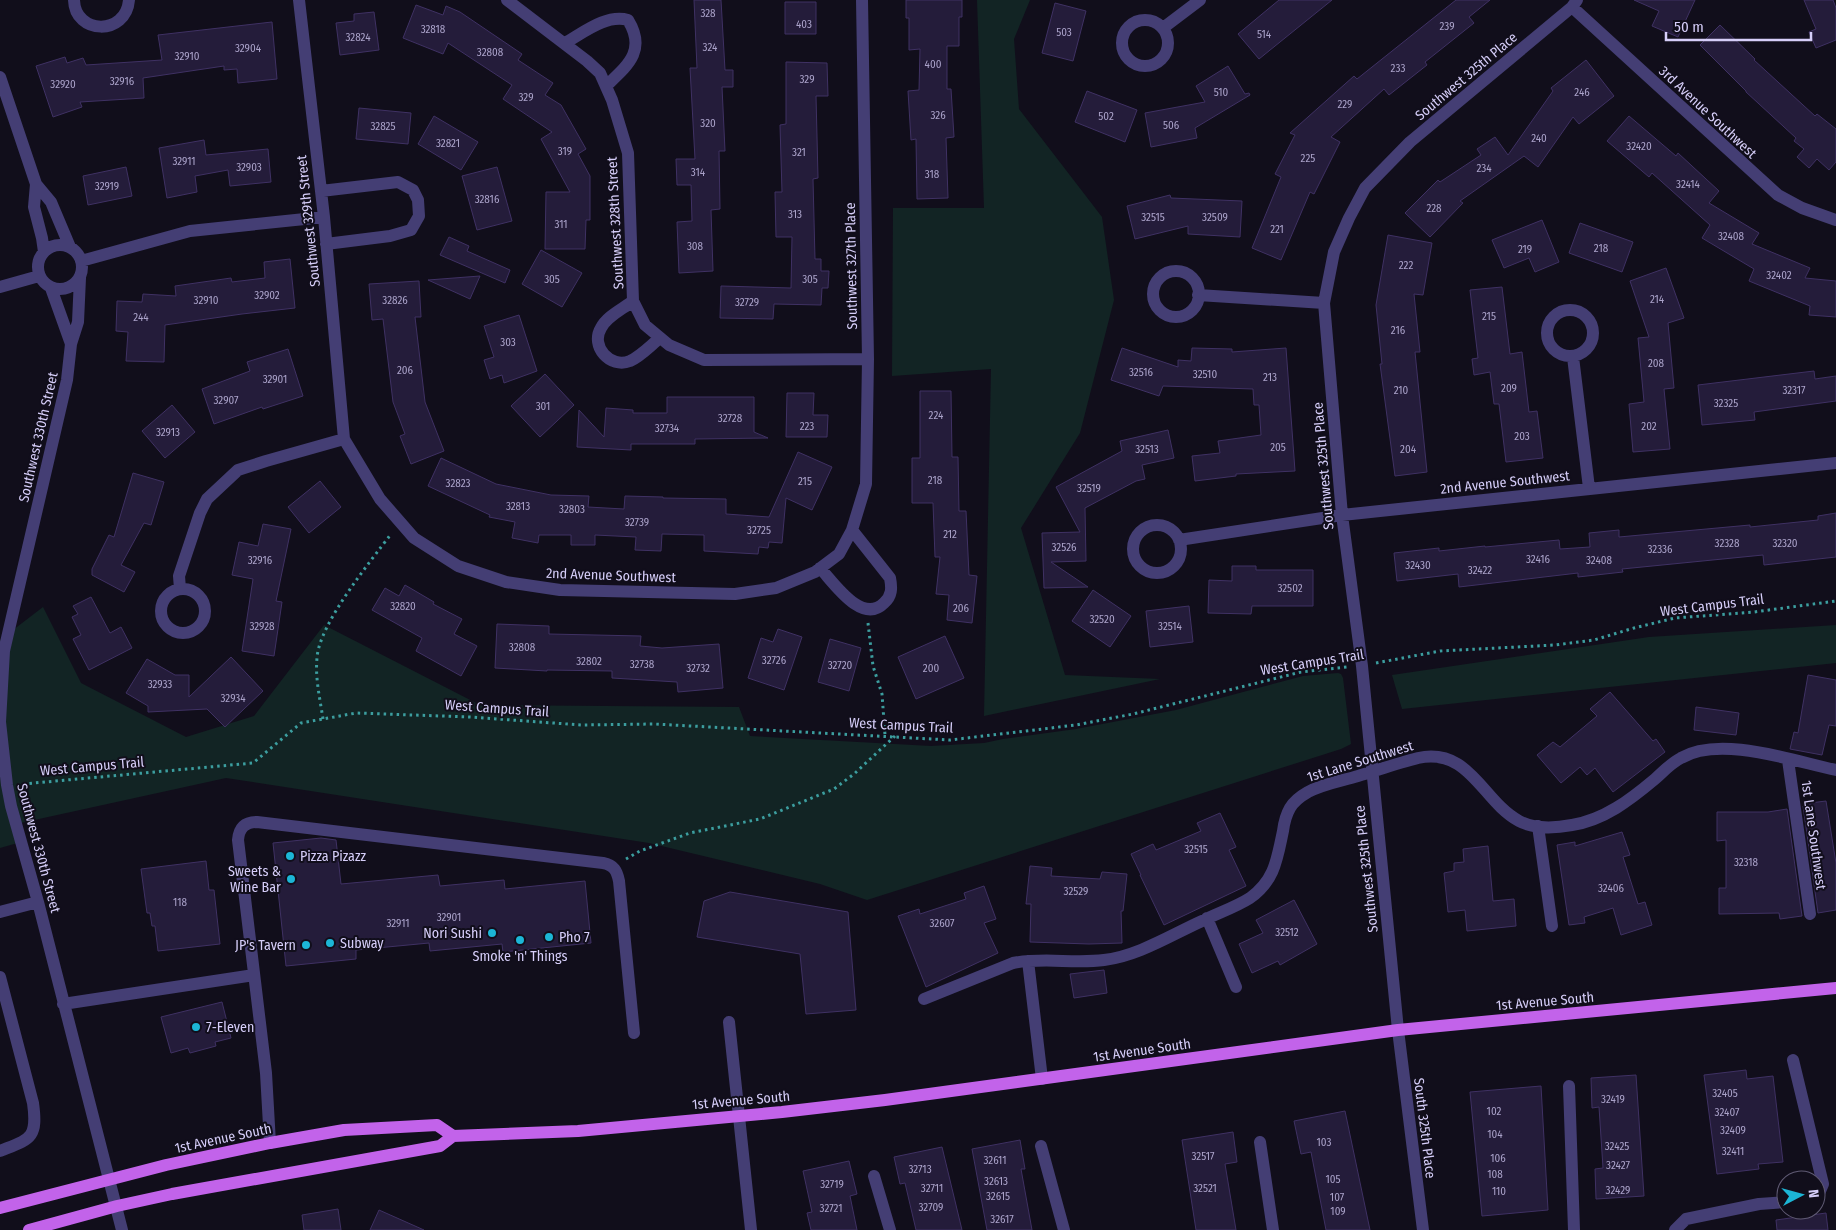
<svg xmlns="http://www.w3.org/2000/svg" width="1836" height="1230" font-family="'Fira Sans Condensed',sans-serif">
	<style>
		.green { fill: #122424 }
		.building { fill: #241c3a; stroke: #3f3163 }
		.lines { fill: none; stroke-linecap: round; stroke-linejoin: round }
		.path { stroke: #3c9e9f; stroke-width: 3; stroke-dasharray: 2.5 4; stroke-linecap: butt }
		.minor { stroke: #443e74; stroke-width: 12 }
		.major { stroke: #c263ea; stroke-width: 12 }
		.poi-dot { fill: #1cb6d6; stroke: #110e1b; stroke-width: 2 }
		.labels { text-anchor: middle; stroke-width: 4; stroke-linejoin: round; paint-order: stroke }
		.number-label { font-size: 11px; fill: #aaa2c9 }
		.street-label { font-size: 14px; fill: #d6cef9; stroke: #110e1b }
		.poi-label { font-size: 14px; fill: #d6cef9; stroke: #110e1b; text-anchor: start }
	</style>
	<rect width="100%" height="100%" fill="#110e1b"/>
	<path class="green" d="M977,0H1030L1014,39L1019,109L1102,217L1114,300L1080,433L1021,528L1065,675L1160,679L984,716L991,369L892,376L893,208H984Z
		M43,607L81,683L186,737L254,716L324,625L480,705L739,707L750,736L931,746L984,743L1003,739L1076,729L1176,710L1303,676L1338,673L1341,674L1343,678L1351,744L1341,749L867,900L820,884L649,843L226,778L16,824L21,842L0,848V640Z
		M1836,625V663L1402,709L1392,675L1649,637Z"/>
	<path class="building" d="M694,0H721L725,70H733V87H722L725,151H719L720,209L711,210L713,271L679,273L677,222L692,221L691,185H677L676,159H695L690,68H697Z
		M906,0H962V17H959V46H947V89H951L954,137L946,138L948,198L917,199L916,139L911,140L908,91L919,90L920,49L909,50V18H906Z
		M1279,0H1332L1259,59L1238,34Z
		M1456,0H1490L1469,17L1474,23L1425,62L1427,65L1389,95L1384,89L1331,137L1340,142L1314,194L1310,192L1281,260L1252,248L1281,177L1275,174L1295,135L1290,133L1354,76L1357,79Z
		M1634,0H1695L1678,37L1652,26L1659,11Z
		M1804,0H1833L1836,8V40L1816,48L1809,32L1816,29Z
		M785,2H816V34H785Z
		M1055,3L1086,11L1073,61L1042,53Z
		M416,5L443,15L446,6L460,12L522,54L518,60L553,83L545,95L561,105L586,149L578,154L590,176V220H586L585,249H545L546,192H570L541,139L552,132L503,99L512,85L448,43L443,54L403,38Z
		M374,12L379,50L340,55L336,23L354,21V14Z
		M272,22L277,79L238,83L237,69L224,70V66L143,78L144,98L80,102L82,107L53,117L36,66L65,57L67,63L83,58L86,65L162,60L158,35Z
		M1720,25L1755,59L1754,60L1815,116L1817,114L1836,129V162L1829,170L1817,159L1809,168L1797,157L1804,149L1794,141L1796,138L1746,92V91L1700,45Z
		M1586,60L1614,96L1579,124L1573,117L1538,167L1524,156L1460,201L1463,203L1430,237L1405,213L1438,180L1440,182L1481,155L1477,149L1495,137L1508,155L1553,91L1551,88Z
		M786,62L827,63L828,96H816L818,178L813,179L815,259H821V271H829L828,288H822L821,305L774,304L773,319L720,318L721,286L791,288L792,237H776L775,192H782L780,125L786,124Z
		M1228,66L1245,94L1249,93L1250,95L1195,128L1197,138L1151,147L1145,113L1205,102L1196,86Z
		M1087,91L1137,110L1125,142L1075,122Z
		M359,108L411,113L408,144L356,139Z
		M434,116L478,142L461,170L418,144Z
		M1629,116L1676,156L1678,153L1719,191L1709,203L1759,233L1752,244L1810,268L1805,278L1836,281V317L1809,315L1810,306L1749,281L1754,269L1702,238L1710,225L1652,173L1649,177L1607,141Z
		M204,140L206,155L268,149L271,182L230,186L228,170L195,176L197,192L167,198L159,148Z
		M126,167L132,196L88,205L83,176Z
		M497,167L512,221L477,230L462,176Z
		M1170,195L1171,198L1242,201L1240,237L1188,234V226L1135,239L1127,206Z
		M1542,220L1559,262L1535,272L1529,258L1504,268L1492,240Z
		M1580,223L1633,242L1622,272L1569,253Z
		M1388,235L1432,243L1423,295L1414,294L1420,352H1415L1427,472L1395,476L1380,364H1382L1376,305Z
		M449,237L469,246L467,251L510,270L505,283L440,255Z
		M541,250L582,273L562,307L522,284Z
		M290,259L295,308L242,314L165,325L164,362L126,361L128,332L116,331L117,301L142,302L143,294L176,296L175,286L231,278L232,282L265,278L264,262Z
		M1666,268L1684,318L1668,323L1674,388L1664,389L1670,449L1633,452L1629,404L1644,402L1638,338L1649,337L1630,281Z
		M480,276L470,299L428,280Z
		M419,281L421,317H415L425,402L444,451L411,464L400,436L405,434L393,402L383,319L372,320L369,284Z
		M1502,287L1510,354L1522,352L1529,412L1537,411L1543,458L1506,462L1499,404H1494L1490,372L1474,375L1472,359L1478,358L1470,290Z
		M519,315L537,371L504,383L502,375L490,379L484,360L494,357L484,326Z
		M1122,348L1178,367V360L1191,361L1192,348L1232,349V352L1286,348L1295,471L1236,474V476L1195,481L1192,456L1220,453L1218,441L1261,435L1259,405H1254L1253,389L1163,386L1159,396L1111,380Z
		M288,349L303,396L263,409L262,407L214,424L202,389L250,371L247,362Z
		M1814,371L1815,379L1836,376V401L1754,412L1755,420L1702,425L1698,385Z
		M545,374L574,405L540,437L511,406Z
		M920,391H951L952,457H958L959,511H966L969,575L977,576L972,623L947,620L949,595L936,594L940,557H935L933,503H912V458H920Z
		M787,393H814L813,415H828L827,437H786Z
		M667,397H754V432L768,438L695,439V444H631V450L577,447L579,410L604,437L606,408L633,410V413H667Z
		M172,405L195,432L165,458L142,431Z
		M1168,430L1174,458L1142,465L1145,479L1136,481L1085,508L1086,561L1051,562L1088,587L1044,588L1042,533L1080,532L1056,487L1122,451L1120,441Z
		M798,452L832,467L812,510L786,498L782,543L769,542L768,548L759,547L758,554L704,551V535L662,534L661,551L635,550L636,537L595,535V545H571V535H539L538,543L512,538L515,522L489,517L490,515L428,486L441,458L496,484L551,495L589,496L588,507L624,509L625,496L663,497V498L726,499V514L769,517Z
		M133,473L164,482L151,525L144,523L121,565L135,572L124,592L92,575V569L109,535L114,537Z
		M320,481L341,507L309,533L288,507Z
		M1836,513V557L1764,565L1763,555L1622,569L1623,572L1578,577V573L1459,587L1458,574L1397,581L1394,553L1439,548V551L1485,546V547L1559,540L1560,549L1590,547L1589,533L1619,530V537L1750,525V527L1818,520V516Z
		M263,524L291,529L276,601L282,602L274,656L242,651L253,579L232,575L239,542L258,546Z
		M1232,566H1256V570H1313V606H1252L1251,614L1208,613L1209,580L1232,581Z
		M405,585L434,602L433,604L462,619L454,634L477,646L461,676L416,651L422,638L372,610L385,588L399,596Z
		M1093,590L1131,616L1110,647L1072,621Z
		M91,597L110,633L121,627L132,648L89,670L73,639L81,635L72,617L78,614L73,606Z
		M1189,606L1193,642L1150,647L1146,611Z
		M497,624L549,626V634L641,636L640,646L662,648L719,644L723,688L678,692L677,682L612,678V671L547,670V671L495,668Z
		M778,629L802,637L784,690L748,678L761,638L773,642Z
		M945,636L964,678L916,699L898,657Z
		M830,639L861,648L849,691L818,682Z
		M231,657L263,691L225,727L207,709L148,712V706L126,693L147,659L175,675H189V697Z
		M1808,675L1836,680V726L1829,725L1822,755L1790,749L1794,732L1798,733Z
		M1610,692L1653,741L1656,739L1665,752L1613,792L1595,768L1587,775L1580,767L1561,783L1537,755L1553,742L1560,747L1597,716L1590,709Z
		M1696,707L1739,713L1736,735L1694,730Z
		M1826,801L1836,863V910L1818,913L1803,806L1810,805V803Z
		M1787,809L1802,916L1780,919L1779,913L1719,914V888H1726V840L1717,841V812H1768Z
		M1220,813L1236,847L1229,850L1246,886L1164,925L1140,875H1141L1131,854L1153,844L1156,850L1201,831L1197,823Z
		M1622,832L1630,855L1623,857L1638,904L1645,902L1652,925L1621,935L1613,908L1584,917L1585,923L1569,925L1557,845L1575,842V846Z
		M321,838L336,840L341,884L438,875L440,886L504,880L505,889L585,881L591,943L503,952L502,944L430,951L429,943L356,950V959L286,966L273,843Z
		M1488,846L1493,901L1514,899L1516,926L1467,931L1465,910L1448,912L1444,873L1454,871V863L1464,862L1463,849Z
		M206,861L209,890H214L220,944L158,951L155,926H152L150,913H147L141,869Z
		M1030,866L1052,868L1051,876L1100,879L1102,872L1127,874L1123,911H1121L1122,943L1089,944L1030,942L1031,904H1026Z
		M984,886L996,919L984,923L998,953L926,987L898,916L919,909L920,914L966,899L964,893Z
		M730,892L848,912L856,1010L806,1014L800,954L697,937L704,901Z
		M1294,900L1317,944L1280,965L1278,961L1252,973L1239,944L1263,933L1256,920Z
		M1104,970L1107,993L1074,998L1070,974Z
		M222,1002L231,1038L215,1042L216,1046L190,1053L188,1048L171,1053L161,1017Z
		M1746,1070L1747,1079L1773,1076L1783,1162L1758,1164L1759,1169L1717,1174L1704,1075Z
		M1636,1075L1644,1196L1596,1199L1595,1169L1603,1168L1599,1107L1592,1108L1591,1078Z
		M1541,1086L1548,1210L1482,1216L1470,1092Z
		M1345,1111L1370,1230H1326L1311,1152L1301,1154L1294,1121Z
		M1233,1132L1237,1162L1225,1164L1236,1230H1196L1182,1140Z
		M1020,1140L1025,1169H1021L1032,1230H987L972,1149Z
		M942,1147L962,1230H916L905,1183L900,1184L894,1157Z
		M849,1161L857,1194L850,1196L857,1230H811L807,1213L812,1212L803,1171Z
		M338,1209L341,1230H304L302,1215Z
		M379,1210L424,1230H370Z
		M1826,1213L1828,1230H1777L1776,1220Z"/>
	<g class="lines">
		<path class="path" d="M868,623L873,666L882,694L885,735
			M1376,663L1440,651L1555,645L1594,640L1634,628L1675,618L1754,612L1836,601
			M323,719C320,699 315,678 317,658C319,624 370,562 391,534
			M23,784L253,763L301,723L356,713L470,717L581,725L654,724L950,740L1076,725L1133,714L1301,672L1347,667
			M626,859L640,851L690,833L760,819L834,789L854,774L895,736"/>
		<path class="minor" d="M74,0C75,35 126,36 129,0
			M299,0L324,217L344,439L380,499L414,538L458,566L506,582L560,590L735,594L776,588L815,572L839,554L852,530L866,484L868,359L862,0
			M507,0L587,61L600,73L612,100L628,153L633,301L645,325L669,345L704,360L868,359
			M1572,7L1778,195L1802,208L1836,220
			M1122 43a23 23 0 1 1 46 0a23 23 0 1 1-46 0Z
			M1163,28L1200,0
			M565,43C583,33 606,14 628,20C647,51 627,66 606,86
			M0,77L36,184L51,202L70,247
			M36,184L34,207L42,238L44,252
			M321,191L398,182L413,190L418,200L419,216L411,230L390,236L326,244
			M38 267a22 22 0 1 1 44 0a22 22 0 1 1-44 0Z
			M81,261L190,231L324,217
			M1153 294a23 23 0 1 1 46 0a23 23 0 1 1-46 0Z
			M80,278L78,322L71,344L67,380L4,651L0,722L7,785L11,806L38,902L122,1230
			M0,287L39,276
			M51,288L71,344
			M1198,295L1324,303
			M633,301C623,309 607,316 601,328C590,346 610,369 630,361C641,356 651,345 660,338
			M1547 333a23 23 0 1 1 46 0a23 23 0 1 1-46 0Z
			M1573,357L1589,488
			M1133 549a24 24 0 1 1 48 0a24 24 0 1 1-48 0Z
			M1179,540L1342,515L1836,463
			M820,568C834,583 862,625 884,603C892,596 892,588 890,578L852,530
			M161 611a22 22 0 1 1 44 0a22 22 0 1 1-44 0Z
			M180,589L179,576L200,513L207,499L238,470L266,461L344,439
			M1788,760L1810,914
			M1538,826L1552,926
			M0,912L38,902
			M1207,918L1236,987
			M1028,961L1042,1079
			M0,977L33,1103C38,1139 30,1139 0,1151
			M924,999L1013,963C1043,957 1074,964 1104,960C1138,956 1171,935 1202,921C1218,913 1236,907 1250,898C1275,880 1277,859 1283,831C1284,823 1286,815 1290,808C1294,801 1301,796 1308,792C1323,784 1341,781 1358,776C1378,770 1398,763 1418,758C1470,747 1482,801 1519,821C1534,829 1556,828 1572,825C1604,820 1630,800 1655,779C1663,772 1671,763 1681,758C1720,735 1793,761 1836,770
			M63,1004L254,975
			M729,1022L751,1230
			M1793,1060L1823,1184L1816,1200
			M1569,1086L1574,1230
			M1260,1142L1273,1230
			M270,1143L266,1073L238,840C239,828 245,822 257,822L603,863C614,865 617,871 619,881L634,1033
			M1041,1146L1064,1230
			M874,1176L890,1230
			M1423,1230L1398,1030L1362,666L1342,515L1324,303L1334,252L1349,218L1365,188L1410,142L1572,7L1577,0
			M1675,1230L1686,1219L1759,1204L1786,1202"/>
		<path class="major" d="M0,1208L166,1165L270,1143L344,1130L437,1125L453,1136
			M29,1230L117,1206L172,1194L440,1146L453,1136L578,1131L782,1112L885,1100L1398,1030L1836,988"/>
	</g>
	<g class="poi-dot">
		<circle cx="290" cy="856" r="5"/>
		<circle cx="291" cy="879" r="5"/>
		<circle cx="492" cy="933" r="5"/>
		<circle cx="549" cy="937" r="5"/>
		<circle cx="520" cy="940" r="5"/>
		<circle cx="330" cy="943" r="5"/>
		<circle cx="306" cy="945" r="5"/>
		<circle cx="196" cy="1027" r="5"/>
	</g>
	<g class="labels">
		<g class="number-label">
			<text x="708" y="17">328</text>
			<text x="804" y="28">403</text>
			<text x="1447" y="30">239</text>
			<text x="433" y="33">32818</text>
			<text x="1064" y="36">503</text>
			<text x="1264" y="38">514</text>
			<text x="358" y="41">32824</text>
			<text x="710" y="51">324</text>
			<text x="248" y="52">32904</text>
			<text x="490" y="56">32808</text>
			<text x="187" y="60">32910</text>
			<text x="933" y="68">400</text>
			<text x="1398" y="72">233</text>
			<text x="807" y="83">329</text>
			<text x="122" y="85">32916</text>
			<text x="63" y="88">32920</text>
			<text x="1221" y="96">510</text>
			<text x="1582" y="96">246</text>
			<text x="526" y="101">329</text>
			<text x="1345" y="108">229</text>
			<text x="938" y="119">326</text>
			<text x="1106" y="120">502</text>
			<text x="708" y="127">320</text>
			<text x="1171" y="129">506</text>
			<text x="383" y="130">32825</text>
			<text x="1539" y="142">240</text>
			<text x="448" y="147">32821</text>
			<text x="1639" y="150">32420</text>
			<text x="565" y="155">319</text>
			<text x="799" y="156">321</text>
			<text x="1308" y="162">225</text>
			<text x="184" y="165">32911</text>
			<text x="249" y="171">32903</text>
			<text x="1484" y="172">234</text>
			<text x="698" y="176">314</text>
			<text x="932" y="178">318</text>
			<text x="1688" y="188">32414</text>
			<text x="107" y="190">32919</text>
			<text x="487" y="203">32816</text>
			<text x="1434" y="212">228</text>
			<text x="795" y="218">313</text>
			<text x="1153" y="221">32515</text>
			<text x="1215" y="221">32509</text>
			<text x="561" y="228">311</text>
			<text x="1277" y="233">221</text>
			<text x="1731" y="240">32408</text>
			<text x="695" y="250">308</text>
			<text x="1601" y="252">218</text>
			<text x="1525" y="253">219</text>
			<text x="1406" y="269">222</text>
			<text x="1779" y="279">32402</text>
			<text x="552" y="283">305</text>
			<text x="810" y="283">305</text>
			<text x="267" y="299">32902</text>
			<text x="1657" y="303">214</text>
			<text x="206" y="304">32910</text>
			<text x="395" y="304">32826</text>
			<text x="747" y="306">32729</text>
			<text x="1489" y="320">215</text>
			<text x="141" y="321">244</text>
			<text x="1398" y="334">216</text>
			<text x="508" y="346">303</text>
			<text x="1656" y="367">208</text>
			<text x="405" y="374">206</text>
			<text x="1141" y="376">32516</text>
			<text x="1205" y="378">32510</text>
			<text x="1270" y="381">213</text>
			<text x="275" y="383">32901</text>
			<text x="1509" y="392">209</text>
			<text x="1401" y="394">210</text>
			<text x="1794" y="394">32317</text>
			<text x="226" y="404">32907</text>
			<text x="1726" y="407">32325</text>
			<text x="543" y="410">301</text>
			<text x="936" y="419">224</text>
			<text x="730" y="422">32728</text>
			<text x="807" y="430">223</text>
			<text x="1649" y="430">202</text>
			<text x="667" y="432">32734</text>
			<text x="168" y="436">32913</text>
			<text x="1522" y="440">203</text>
			<text x="1278" y="451">205</text>
			<text x="1147" y="453">32513</text>
			<text x="1408" y="453">204</text>
			<text x="935" y="484">218</text>
			<text x="805" y="485">215</text>
			<text x="458" y="487">32823</text>
			<text x="1089" y="492">32519</text>
			<text x="518" y="510">32813</text>
			<text x="572" y="513">32803</text>
			<text x="637" y="526">32739</text>
			<text x="759" y="534">32725</text>
			<text x="950" y="538">212</text>
			<text x="1727" y="547">32328</text>
			<text x="1785" y="547">32320</text>
			<text x="1064" y="551">32526</text>
			<text x="1660" y="553">32336</text>
			<text x="1538" y="563">32416</text>
			<text x="260" y="564">32916</text>
			<text x="1599" y="564">32408</text>
			<text x="1418" y="569">32430</text>
			<text x="1480" y="574">32422</text>
			<text x="1290" y="592">32502</text>
			<text x="403" y="610">32820</text>
			<text x="961" y="612">206</text>
			<text x="1102" y="623">32520</text>
			<text x="262" y="630">32928</text>
			<text x="1170" y="630">32514</text>
			<text x="522" y="651">32808</text>
			<text x="774" y="664">32726</text>
			<text x="589" y="665">32802</text>
			<text x="642" y="668">32738</text>
			<text x="840" y="669">32720</text>
			<text x="698" y="672">32732</text>
			<text x="931" y="672">200</text>
			<text x="160" y="688">32933</text>
			<text x="233" y="702">32934</text>
			<text x="1196" y="853">32515</text>
			<text x="1746" y="866">32318</text>
			<text x="1611" y="892">32406</text>
			<text x="1076" y="895">32529</text>
			<text x="180" y="906">118</text>
			<text x="449" y="921">32901</text>
			<text x="398" y="927">32911</text>
			<text x="942" y="927">32607</text>
			<text x="1287" y="936">32512</text>
			<text x="1725" y="1097">32405</text>
			<text x="1613" y="1103">32419</text>
			<text x="1494" y="1115">102</text>
			<text x="1727" y="1116">32407</text>
			<text x="1733" y="1134">32409</text>
			<text x="1495" y="1138">104</text>
			<text x="1324" y="1146">103</text>
			<text x="1617" y="1150">32425</text>
			<text x="1733" y="1155">32411</text>
			<text x="1203" y="1160">32517</text>
			<text x="1498" y="1162">106</text>
			<text x="995" y="1164">32611</text>
			<text x="1618" y="1169">32427</text>
			<text x="920" y="1173">32713</text>
			<text x="1495" y="1178">108</text>
			<text x="1333" y="1183">105</text>
			<text x="996" y="1185">32613</text>
			<text x="832" y="1188">32719</text>
			<text x="932" y="1192">32711</text>
			<text x="1205" y="1192">32521</text>
			<text x="1618" y="1194">32429</text>
			<text x="1499" y="1195">110</text>
			<text x="998" y="1200">32615</text>
			<text x="1337" y="1201">107</text>
			<text x="931" y="1211">32709</text>
			<text x="831" y="1212">32721</text>
			<text x="1338" y="1215">109</text>
			<text x="1002" y="1223">32617</text>
		</g>
		<g class="street-label">
			<text transform="translate(1466 76) rotate(-40)" y="5">Southwest 325th Place</text>
			<text transform="translate(1708 112) rotate(43)" y="5">3rd Avenue Southwest</text>
			<text transform="translate(308 221) rotate(-96)" y="5">Southwest 329th Street</text>
			<text transform="translate(615 223) rotate(-93)" y="5">Southwest 328th Street</text>
			<text transform="translate(851 266) rotate(-91)" y="5">Southwest 327th Place</text>
			<text transform="translate(38 437) rotate(-77)" y="5">Southwest 330th Street</text>
			<text transform="translate(1323 466) rotate(-95)" y="5">Southwest 325th Place</text>
			<text transform="translate(1505 482) rotate(-6)" y="5">2nd Avenue Southwest</text>
			<text transform="translate(611 575) rotate(2)" y="5">2nd Avenue Southwest</text>
			<text transform="translate(1712 605) rotate(-7)" y="5">West Campus Trail</text>
			<text transform="translate(1312 662) rotate(-9)" y="5">West Campus Trail</text>
			<text transform="translate(497 708) rotate(4)" y="5">West Campus Trail</text>
			<text transform="translate(901 725) rotate(3)" y="5">West Campus Trail</text>
			<text transform="translate(1360 761) rotate(-17)" y="5">1st Lane Southwest</text>
			<text transform="translate(92 766) rotate(-5)" y="5">West Campus Trail</text>
			<text transform="translate(1814 835) rotate(82)" y="5">1st Lane Southwest</text>
			<text transform="translate(39 848) rotate(75)" y="5">Southwest 330th Street</text>
			<text transform="translate(1366 869) rotate(-96)" y="5">Southwest 325th Place</text>
			<text transform="translate(1545 1001) rotate(-5)" y="5">1st Avenue South</text>
			<text transform="translate(1142 1050) rotate(-8)" y="5">1st Avenue South</text>
			<text transform="translate(741 1100) rotate(-5)" y="5">1st Avenue South</text>
			<text transform="translate(1425 1128) rotate(83)" y="5">South 325th Place</text>
			<text transform="translate(223 1138) rotate(-12)" y="5">1st Avenue South</text>
		</g>
		<g class="poi-label">
			<text x="300" y="861">Pizza Pizazz</text>
			<text x="281" y="876" text-anchor="end">Sweets &amp;<tspan x="281" dy="16">Wine Bar</tspan></text>
			<text x="482" y="938" text-anchor="end">Nori Sushi</text>
			<text x="559" y="942">Pho 7</text>
			<text x="340" y="948">Subway</text>
			<text x="296" y="950" text-anchor="end">JP's Tavern</text>
			<text x="520" y="961" text-anchor="middle">Smoke 'n' Things</text>
			<text x="206" y="1032">7-Eleven</text>
		</g>
	</g>
	<g transform="translate(1801 1195) rotate(84)"><circle r="24" fill="#110e1b" stroke="#605b74"/>
	<path d="M0-4L9 19L0 12L-9 19Z" fill="#1cb6d6"/>
	<text y="-8" font-size="14" font-weight="bold" text-anchor="middle" fill="#d6cef9">N</text>
	</g>
	<path d="M1666 32v8h145v-8" fill="none" stroke="#d6cef9" stroke-width="2.5"/>
	<text x="1674" y="32" font-size="15" fill="#d6cef9" stroke="#110e1b" stroke-width="4" paint-order="stroke">50 m</text>
</svg>
